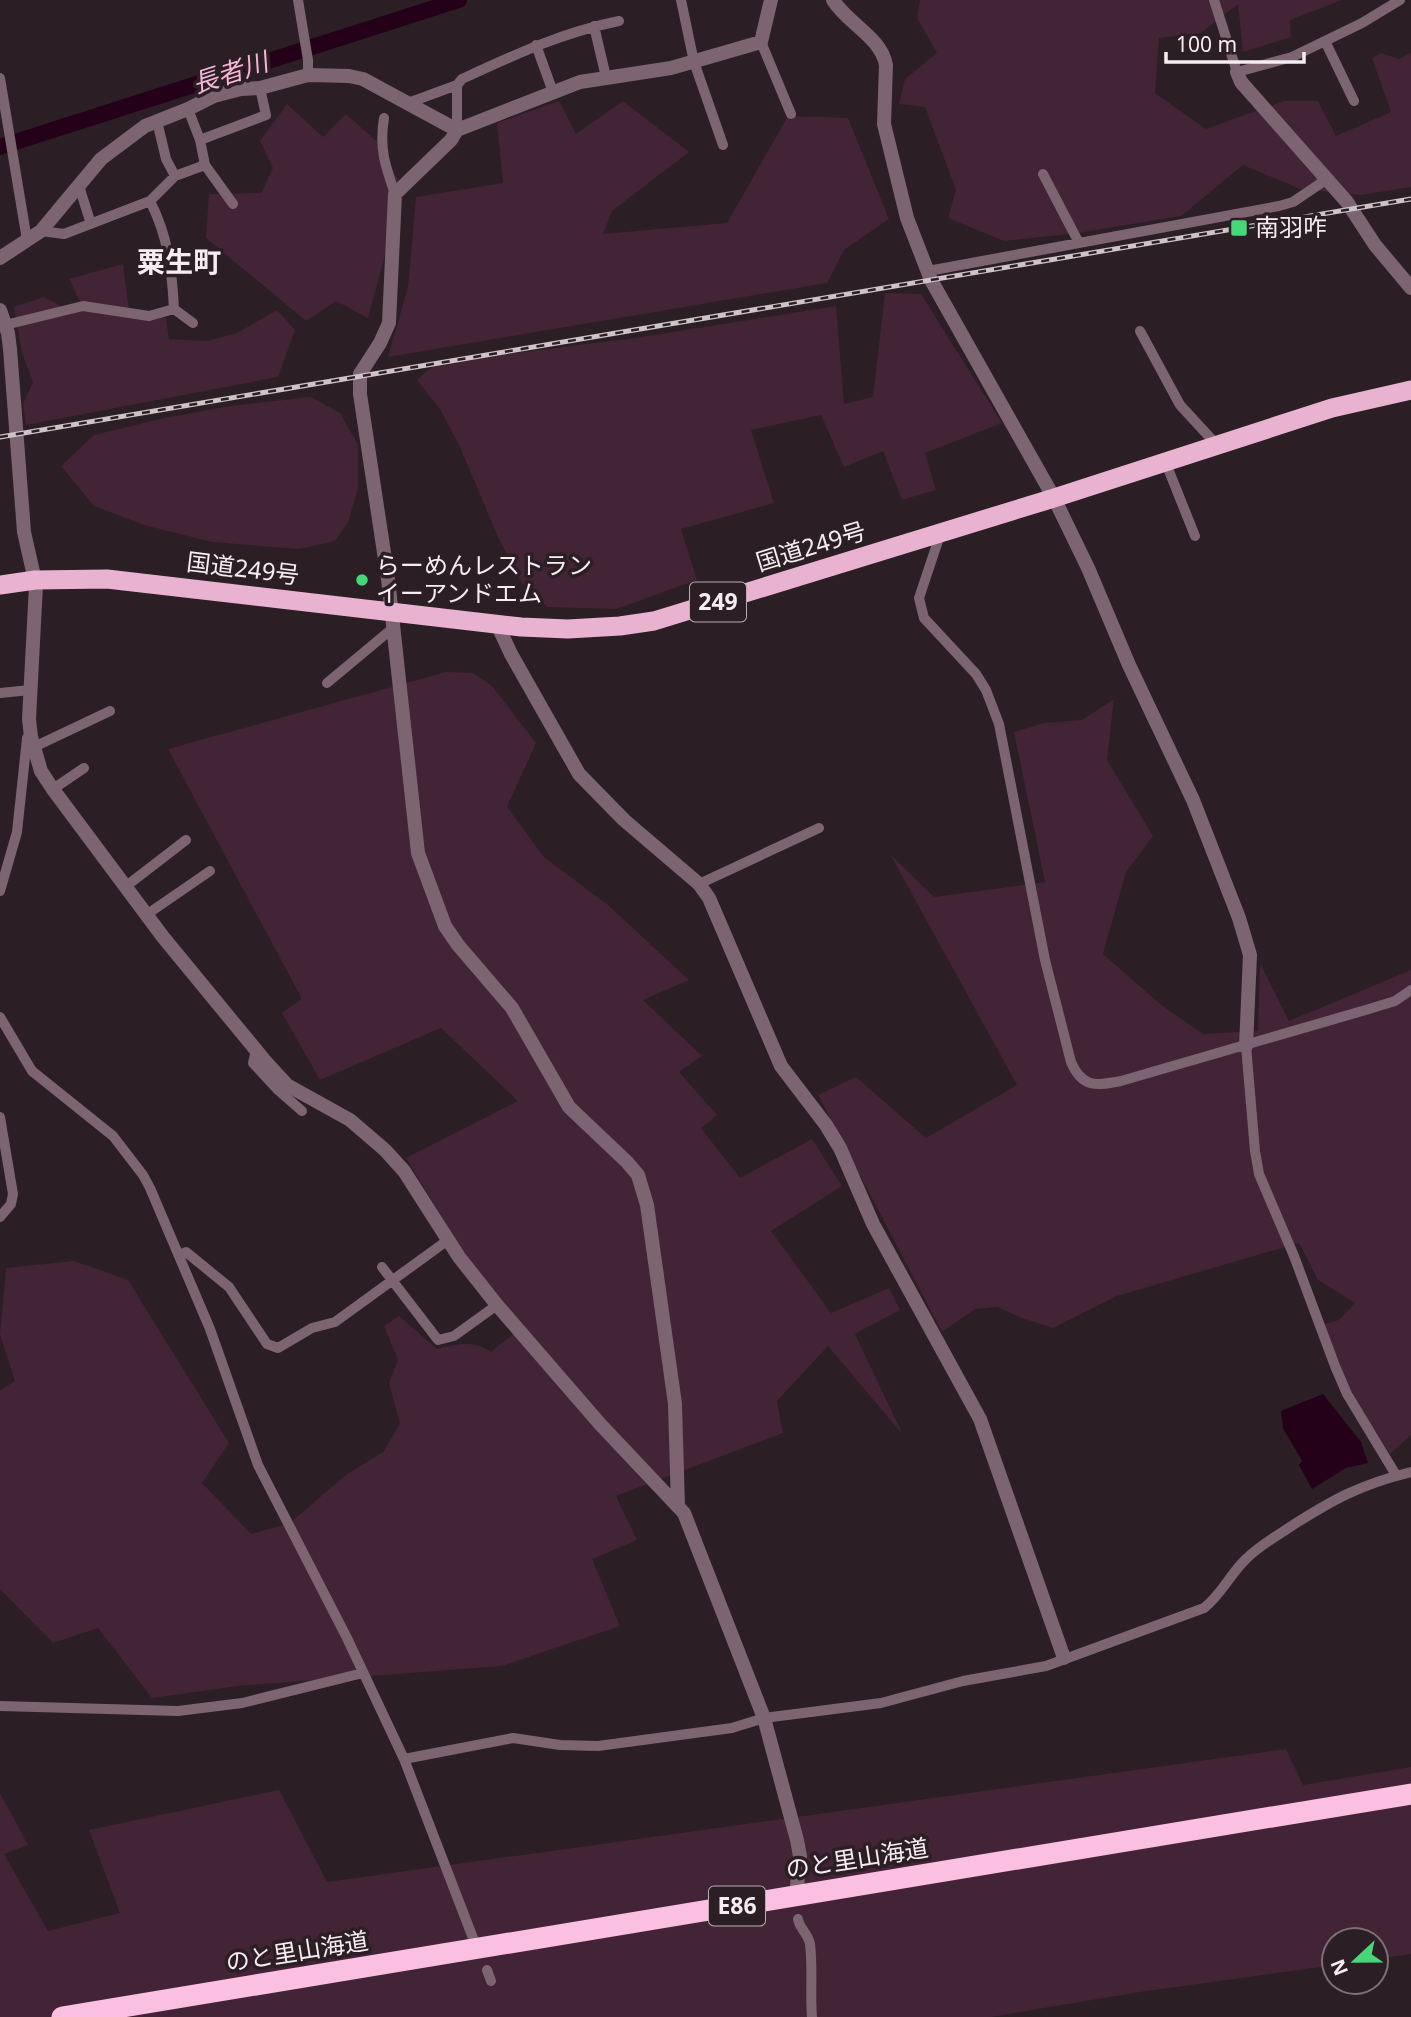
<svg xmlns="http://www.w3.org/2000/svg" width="1411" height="2017" font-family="'Noto Sans','Noto Sans JP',sans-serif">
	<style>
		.green { fill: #432336 }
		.water { fill: #250019 }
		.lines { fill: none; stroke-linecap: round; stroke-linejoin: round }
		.river { stroke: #250019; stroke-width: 16 }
		.minor { stroke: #7c6471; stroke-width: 10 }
		.tertiary { stroke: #7c6471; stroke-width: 14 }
		.trunk { stroke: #e9b2d1; stroke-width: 19 }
		.motorway { stroke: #fbbfe1; stroke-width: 21 }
		.rail-casing { stroke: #cec3c9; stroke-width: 5 }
		.rail { stroke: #2b1e25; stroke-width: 2.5; stroke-dasharray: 8; stroke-linecap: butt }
		.poi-dot { fill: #47d779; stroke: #2b1e25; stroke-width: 2.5 }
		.labels { text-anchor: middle; stroke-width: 7; stroke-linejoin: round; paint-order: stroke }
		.shield { fill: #2b1e25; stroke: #b9aeb4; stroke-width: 2 }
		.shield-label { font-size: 23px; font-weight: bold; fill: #f6ecf1 }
		.poi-label { font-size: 24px; fill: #f6ecf1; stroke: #2b1e25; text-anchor: start }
		.street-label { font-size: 24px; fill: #f6ecf1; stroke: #2b1e25 }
		.water-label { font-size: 26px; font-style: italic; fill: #f6b5da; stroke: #2b1e25 }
		.quarter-label { font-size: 28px; font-weight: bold; fill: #f6ecf1; stroke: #2b1e25 }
	</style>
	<rect width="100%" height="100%" fill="#2b1e25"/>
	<path class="green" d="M920,0H1342L1290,20L1291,37L1243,52L1238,4L1201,33L1159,38L1155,93L1206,129L1284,101H1318L1336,136L1391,112L1372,58L1381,53L1399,59L1411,53V187L1361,195L1300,189L1243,165L1181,216L1078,233L1004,241L948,218L956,190L925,107L899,104L905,79L937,53L917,18Z
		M559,101L576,134L623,101L689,152L612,211L603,234L727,223L788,116L848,118L889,219L844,250L827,283L388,357L408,287L416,197L503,183L497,123Z
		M287,104L323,137L346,114L381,145L398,180L384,259L368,318L336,301L306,321L206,238L209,194L261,193L273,168L260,141Z
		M123,264L129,311L166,318L169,339L207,341L237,333L277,310L295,330L278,377L26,425L23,404L33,382L22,353L14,307L44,297L67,309L81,304L69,279Z
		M885,293L921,294L1002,423L925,453L936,490L902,500L883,451L844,467L821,415L751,430L774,503L681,529L697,580L616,609L547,607L521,582L498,537L460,447L440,409L417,380L436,363L635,338L836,306L844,404L873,397Z
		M311,397L340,413L358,445V489L348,522L335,541L299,549L212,542L144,525L94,506L61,466L94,435L164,418L230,406Z
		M446,672L473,673L492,686L536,743L507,807L544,857L608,905L689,980L643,1000L702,1056L679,1072L717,1115L701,1128L740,1178L812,1139L842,1186L771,1231L831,1313L889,1288L900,1310L855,1334L903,1435L828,1346L777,1401L783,1433L616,1496L637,1540L592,1559L620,1626L502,1666L238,1686L152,1698L98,1628L53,1643L0,1589V1390L15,1381L0,1335L6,1268L74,1261L128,1280L229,1443L202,1483L251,1534L290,1523L347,1474L383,1452L400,1424L389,1383L398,1360L384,1326L399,1316L437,1349C457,1344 473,1340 491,1352L523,1326L474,1270L406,1158L518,1101L441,1028L320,1080L282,1013L302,999L168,749Z
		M1114,699L1107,760L1153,836L1126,872L1103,954L1160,1004L1203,1034L1258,1031L1260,963L1289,1021L1411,970V1435L1390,1454L1350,1392L1324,1324L1339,1320L1355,1303L1318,1280L1299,1243L1117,1296L1053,1328L1022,1318L997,1307L975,1309L942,1332L818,1095L856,1077L926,1138L1017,1085L890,854L934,897L1045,882L1014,732L1044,723L1082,720Z
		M1286,1749L1303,1785L1411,1767V1954L1376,1959V1940H1334V1965L1140,1992L991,2017H0V1793L28,1845L4,1854L48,1931L120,1913L89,1830L279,1790L327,1882Z"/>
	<path class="water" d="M1323,1394L1361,1442L1368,1463L1346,1468L1312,1489L1299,1465L1302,1461L1283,1428L1281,1411Z"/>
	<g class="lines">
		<path class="river" d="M0,147L459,0"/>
		<path class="minor" d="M298,0L308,60V75
			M681,0L694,62L723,145
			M1214,0L1237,72L1292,57L1362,23L1400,0
			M594,26L606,77
			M1325,41L1354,101
			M761,42L791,114
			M536,45L553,92
			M0,78L27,240
			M457,85V130
			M408,103L457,85L462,79C514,55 563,32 619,21
			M188,109L200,140L205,165L233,204
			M384,118C379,148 385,165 395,194
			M157,121L166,159L175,176
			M200,140L266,115L260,88
			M1043,174L1079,243
			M79,186L91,224
			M150,201C168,236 172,270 174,309L193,323
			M41,231L64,234L150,201L175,176L205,165
			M928,271L1279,206L1293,202L1327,179
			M5,325L83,306L149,316L174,309
			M1140,331L1180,405L1216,444
			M1165,461L1195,536
			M941,532L919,598L924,618L976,674L986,690L999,724L1045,960L1071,1062C1082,1088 1096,1086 1121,1081L1369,1009L1395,1001L1411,990
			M327,683L393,628
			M0,693L30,690
			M34,747L110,711
			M53,789L84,768
			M699,884L819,828
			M125,887L186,840
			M0,891L17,832L26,748L27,738L31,737
			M146,915L210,871
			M0,1017L32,1071L113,1136L143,1175L150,1188L210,1329L258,1465L347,1638L404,1759L473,1938
			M1246,1046L1255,1151L1259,1174L1294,1256L1335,1366L1347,1394L1396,1475
			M256,1050L253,1063L278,1090L302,1111
			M0,1117L13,1194L11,1204L0,1217
			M180,1255L186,1252L229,1287L267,1344L278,1348L312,1328L335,1322L448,1240
			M382,1267L438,1340L454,1336L497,1305
			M0,1706L178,1711L242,1703L363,1673
			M404,1759L513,1738L560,1745L598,1746L732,1728L764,1718L881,1703L963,1681L1046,1666L1204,1608C1222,1594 1230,1574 1246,1559C1259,1546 1275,1537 1290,1527C1332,1500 1361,1484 1411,1472
			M798,1919C799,1928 808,1933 810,1944C813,1967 810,1993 812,2017
			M487,1970L491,1981"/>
		<path class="tertiary" d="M833,0C847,23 881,37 886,65L884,124L907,218L931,280L1054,498L1088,568L1129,665L1193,800L1239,918L1250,955L1246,1046
			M1237,72L1241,82L1347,202L1375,245L1411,288
			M0,258L41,231L101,159L145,126L188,109L214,96L241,89L260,88L308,75L349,76L363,79L457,130
			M0,310L8,333L10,349L24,532L36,585L29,719L31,737L41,771L52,788L163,937L265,1061L287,1085L350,1120L385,1150L404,1171L459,1257L497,1305L600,1424L684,1513L764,1718L797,1840L800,1856L797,1886
			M497,624L511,654L579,774L624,820L699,884L709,898L781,1066L826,1125L840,1148L873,1224L980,1419L1064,1658
			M678,1506L675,1404L647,1205L638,1175L627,1162L569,1107L512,1008L458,945L445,926L418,853L388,579L360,394V374L380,343L389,323L395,194L451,140L457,130L580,82L671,68L761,42L771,0"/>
		<path class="trunk" d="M0,585L35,580L107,579L521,627L568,629L620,626L654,621L1054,498L1332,408L1411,390"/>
		<path class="motorway" d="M62,2017L1411,1794"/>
		<defs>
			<path id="rail" d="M0,437L1411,199"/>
		</defs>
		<use href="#rail" class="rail-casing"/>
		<use href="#rail" class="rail"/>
	</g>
	<g class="poi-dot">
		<rect x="1230" y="219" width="18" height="18" rx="3.5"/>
		<circle cx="362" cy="580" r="7"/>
	</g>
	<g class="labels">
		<g class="shield">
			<rect x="690" y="582.5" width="56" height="39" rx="5"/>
			<rect x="709" y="1886.5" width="56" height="39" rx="5"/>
		</g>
		<g class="shield-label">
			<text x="718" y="610">249</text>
			<text x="737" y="1914">E86</text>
		</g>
		<g class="poi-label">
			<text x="1255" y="236">南羽咋</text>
			<text x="376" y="574">らーめんレストラン<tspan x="376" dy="28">イーアンドエム</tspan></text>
		</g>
		<g class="street-label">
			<text transform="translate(811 547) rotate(-17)" y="8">国道249号</text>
			<text transform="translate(243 569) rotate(7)" y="8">国道249号</text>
			<text transform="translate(857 1859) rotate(-9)" y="8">のと里山海道</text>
			<text transform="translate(297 1952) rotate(-9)" y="8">のと里山海道</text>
		</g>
		<g class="water-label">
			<text transform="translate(230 73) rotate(-18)" y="9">長者川</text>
		</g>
		<g class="quarter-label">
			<text x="179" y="272">粟生町</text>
		</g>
	</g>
	<g transform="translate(1355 1961) rotate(248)"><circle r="33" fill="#2b1e25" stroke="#7c7077" stroke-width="2"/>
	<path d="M0-5L12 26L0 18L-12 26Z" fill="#47d779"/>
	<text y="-10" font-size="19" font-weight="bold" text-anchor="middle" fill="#f6ecf1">N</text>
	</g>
	<path d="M1166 52v10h138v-10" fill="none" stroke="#f6ecf1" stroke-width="3.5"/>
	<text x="1176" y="52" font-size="21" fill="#f6ecf1" stroke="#2b1e25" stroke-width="5" paint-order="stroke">100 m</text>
</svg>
